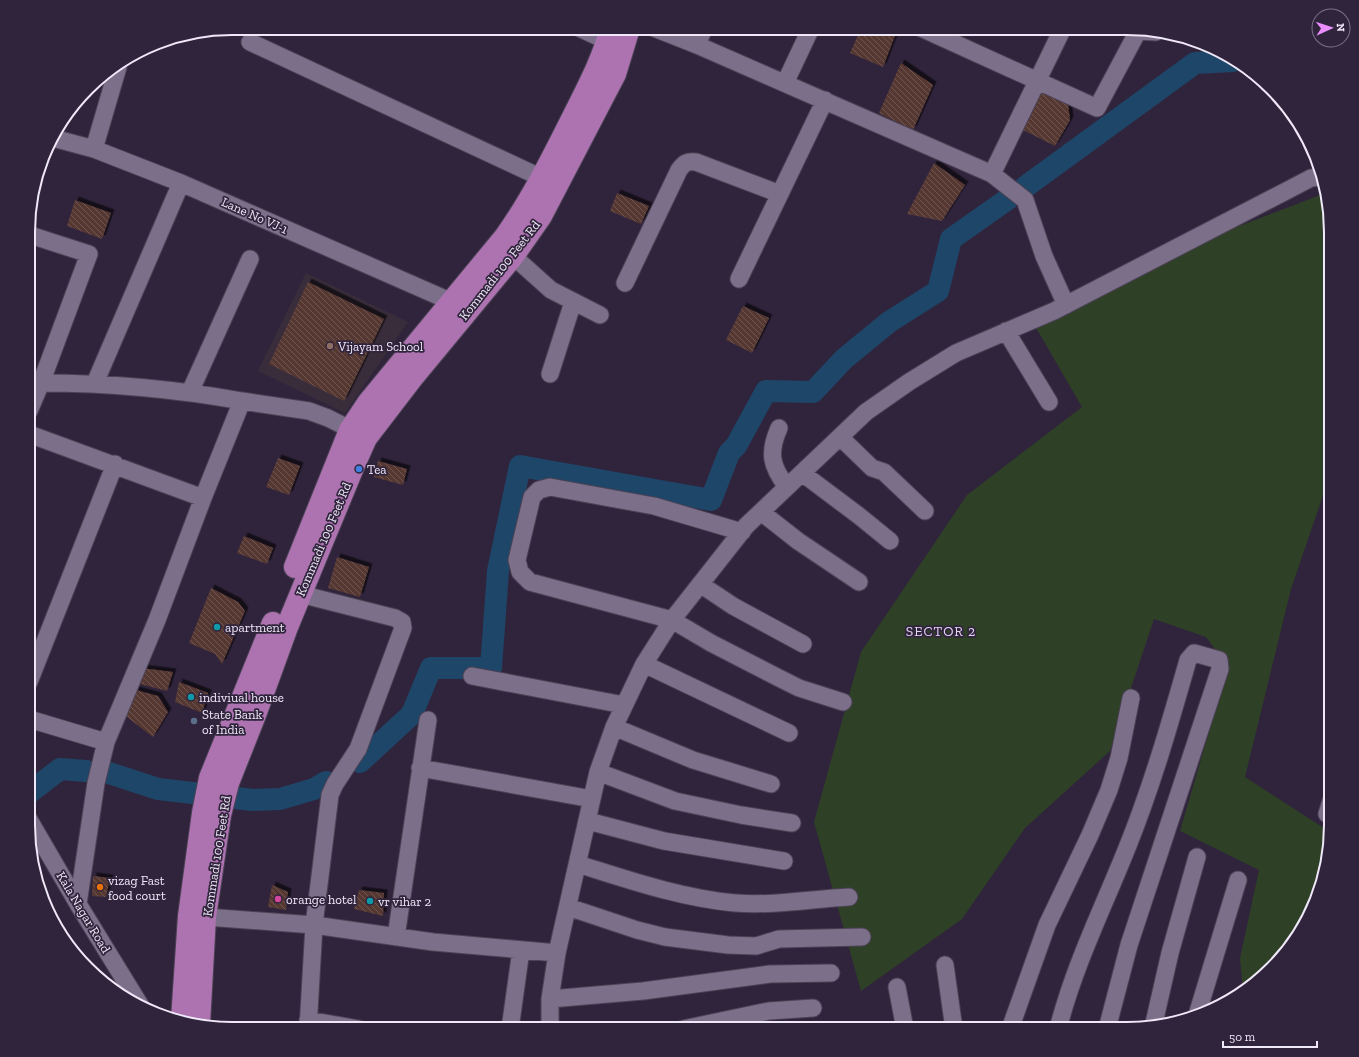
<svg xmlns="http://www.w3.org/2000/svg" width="1359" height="1057" font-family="'Zilla Slab',serif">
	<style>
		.education { fill: #392d3b }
		.grass { fill: #2e4026 }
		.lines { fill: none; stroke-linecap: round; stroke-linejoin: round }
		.river { stroke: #1e4669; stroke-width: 22 }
		.building { fill: url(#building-back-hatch); filter: url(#shadow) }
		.minor-casing { stroke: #4c4255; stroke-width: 19 }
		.major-casing { stroke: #4c4255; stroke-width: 24 }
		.minor { stroke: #7c6f8a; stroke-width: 17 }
		.major { stroke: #ad73b0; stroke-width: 22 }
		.education-dot { fill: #8d6e63; stroke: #30243c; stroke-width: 1.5 }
		.shop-dot { fill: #3f7fe0; stroke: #30243c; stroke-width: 1.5 }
		.culture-dot { fill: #0f9aa8; stroke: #30243c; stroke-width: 1.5 }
		.service-dot { fill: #5c6f8a; stroke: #30243c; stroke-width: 1.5 }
		.food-dot { fill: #e8710a; stroke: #30243c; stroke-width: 1.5 }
		.hotel-dot { fill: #d1479c; stroke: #30243c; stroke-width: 1.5 }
		.labels { text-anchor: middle; stroke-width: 3.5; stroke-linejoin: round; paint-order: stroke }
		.street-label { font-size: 13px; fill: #efe8f8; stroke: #30243c }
		.poi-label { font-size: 13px; fill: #efe8f8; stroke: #30243c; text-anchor: start }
		.neighbourhood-label { font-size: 14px; letter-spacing: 1px; fill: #e5d6f5; stroke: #30243c }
		.rim { fill: none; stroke: #efe8f8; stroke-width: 2 }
	</style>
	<defs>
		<pattern id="building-back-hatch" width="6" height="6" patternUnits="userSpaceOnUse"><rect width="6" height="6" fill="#563833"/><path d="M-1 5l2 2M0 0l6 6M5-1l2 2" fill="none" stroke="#6f5551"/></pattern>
		<filter id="shadow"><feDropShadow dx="3.5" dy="-3.5" stdDeviation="0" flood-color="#0009"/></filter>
	</defs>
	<rect width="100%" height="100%" fill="#30243c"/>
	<path class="education" d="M306,273L408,322L345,413L258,371Z"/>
	<path class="grass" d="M1323,194L1331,232V472L1291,589L1245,777L1324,828L1331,827V838L1315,903L1280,960L1251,987L1243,991L1240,958L1259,870L1180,831L1228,667L1206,637L1154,619L1110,751L1025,828L962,919L861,991L814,822L861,652L967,495L1082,407L1035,326L1229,230Z"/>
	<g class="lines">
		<path class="river" d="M1025,187L1195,63L1233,61
			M360,762L412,714L431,668H491L498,571L520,466L711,500L729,453L736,446L766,391L813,392L844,359L889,322L938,291L951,239L1008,199
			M106,772L158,789L253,800L280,799L314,789L326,782
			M29,793L60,769L86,771"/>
	</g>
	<path class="building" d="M861,28H898L883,67L850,53Z
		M901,63L933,85L913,130L879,113Z
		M1036,90L1068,104L1070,120L1055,146L1017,127Z
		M934,163L965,185L942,221L907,214Z
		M617,193L649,206L641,224L610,211Z
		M75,200L111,213L102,239L67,226Z
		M308,282L384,319L344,401L269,364Z
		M743,306L769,318L752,353L726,340Z
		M278,458L300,466L289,495L266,487Z
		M378,461L407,469L403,485L374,477Z
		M244,536L273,548L267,564L237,553Z
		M337,557L369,567L360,597L328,588Z
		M211,588L238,602L245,611L222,664L215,654L189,643Z
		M141,668L173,672L167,691L140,684Z
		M179,682L208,693L202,713L175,702Z
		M136,690L158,696L168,712L153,737L123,714Z
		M93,876L110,878L106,897L92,896Z
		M272,885L288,892L286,910L268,907Z
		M359,890L384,893L383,916L354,909Z"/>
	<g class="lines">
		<defs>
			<path id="minor" d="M579,28L607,41
				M654,28L697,45L992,174L1025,200L1044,256L1066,305
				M921,28L1097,108L1138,31
				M1135,28L1138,31L1156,32
				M250,42L542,178
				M697,45L704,28
				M785,83L811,28
				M53,138L94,149L181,183L452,302
				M94,149L118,67
				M992,174L1063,28
				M30,235L89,254L41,383
				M513,256L551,290L600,315
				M739,279L825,100
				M625,283L679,170C684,163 687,161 696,162L780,194
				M1006,331L1049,402
				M550,374L573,302
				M95,383L181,183
				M190,392L250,259
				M29,411L41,383C109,383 175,389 242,401
				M779,428C768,453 771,466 787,487
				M29,434L203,498
				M840,437L872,468L884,472L925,511
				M802,473L858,515L890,541
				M761,512L798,541L859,582
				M742,532L654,506L550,487L539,490L532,497L517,560L520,572L530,582L672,620L711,643L777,677L799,688L843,702
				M700,584L733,606L803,644
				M644,664L789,733
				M472,676L624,705
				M29,682L115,464
				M29,719L106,742
				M614,727L693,760L771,784
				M420,768L592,799
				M598,772L675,801L741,815L792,823
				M1327,814L1331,801
				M28,818L78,904L140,1005
				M588,821L664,841L784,861
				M578,864C629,880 681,898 735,903C773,906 812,899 849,897
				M78,904L96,783L106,742L157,620L203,498L242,401L309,411L328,418L362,435
				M568,907L637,930L665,937L728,945L756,946L779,939L862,937
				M193,916L314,925L330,795L335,784L358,749L403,628L402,622L395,618L300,594
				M396,937L428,720
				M557,953L598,772L614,727L644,664L672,620L746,526L866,412L909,382L956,353L1054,311L1290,189L1311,178L1320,177
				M945,965L954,1029
				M897,987L905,1029
				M550,999L643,991L770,974L831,973
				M1197,1015L1238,880
				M308,1020L359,1029
				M1154,1023L1170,953L1197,857
				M308,1029L314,925L433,942L557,953L550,999V1029
				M510,1029L521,950
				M683,1029L769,1011L813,1008
				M1010,1029L1047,925L1090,835L1109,790L1119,758L1131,698
				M1058,1029C1074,966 1103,908 1127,848C1152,786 1170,723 1188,660L1194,653L1219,660L1220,669L1129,945L1107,1029"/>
			<path id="major" d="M295,567L350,430L368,403L505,237C532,199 553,157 574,115C588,87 603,59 611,28
				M182,1020L189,916L203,813L210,778L273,623
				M199,1024L205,917L220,815L228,783L255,715L287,627L354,465L366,438L412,378L513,256L541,216L615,74L629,28"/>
		</defs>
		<use href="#minor" class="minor-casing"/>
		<use href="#major" class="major-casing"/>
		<use href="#minor" class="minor"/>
		<use href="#major" class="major"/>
	</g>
	<circle class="education-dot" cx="330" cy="346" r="4"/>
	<circle class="shop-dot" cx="359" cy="469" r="4"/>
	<g class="culture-dot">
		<circle cx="217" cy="627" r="4"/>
		<circle cx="191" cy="697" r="4"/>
		<circle cx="370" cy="901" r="4"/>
	</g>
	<circle class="service-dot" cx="194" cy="721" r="4"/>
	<circle class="food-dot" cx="100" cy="887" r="4"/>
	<circle class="hotel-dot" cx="278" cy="899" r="4"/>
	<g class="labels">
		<g class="street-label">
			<text transform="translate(255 215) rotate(24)" y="5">Lane No VJ-1</text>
			<text transform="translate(499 270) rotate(-52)" y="5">Kommadi 100 Feet Rd</text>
			<text transform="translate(323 539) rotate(-67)" y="5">Kommadi 100 Feet Rd</text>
			<text transform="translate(216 856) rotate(-81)" y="5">Kommadi 100 Feet Rd</text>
			<text transform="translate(84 912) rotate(59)" y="5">Kala Nagar Road</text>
		</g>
		<g class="poi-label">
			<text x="338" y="351">Vijayam School</text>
			<text x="367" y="474">Tea</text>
			<text x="225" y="632">apartment</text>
			<text x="199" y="702">indiviual house</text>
			<text x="202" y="719">State Bank<tspan x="202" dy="15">of India</tspan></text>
			<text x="108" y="885">vizag Fast<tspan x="108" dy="15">food court</tspan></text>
			<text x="286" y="904">orange hotel</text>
			<text x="378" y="906">vr vihar 2</text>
		</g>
		<g class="neighbourhood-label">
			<text x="941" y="636">SECTOR 2</text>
		</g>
	</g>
	<path d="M0 0H1359V1057H0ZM232 35H1127A197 197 0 0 1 1324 232V825A197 197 0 0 1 1127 1022H232A197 197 0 0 1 35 825V232A197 197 0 0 1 232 35Z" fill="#30243c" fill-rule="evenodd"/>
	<path class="rim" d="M232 35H1127A197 197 0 0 1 1324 232V825A197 197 0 0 1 1127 1022H232A197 197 0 0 1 35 825V232A197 197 0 0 1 232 35Z"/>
	<g transform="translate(1331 28) rotate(87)"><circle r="19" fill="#30243c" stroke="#7c7287"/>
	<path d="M0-3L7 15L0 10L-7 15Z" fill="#ea8dfd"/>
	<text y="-6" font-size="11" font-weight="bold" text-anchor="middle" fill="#efe8f8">N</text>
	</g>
	<path d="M1223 1041v6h94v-6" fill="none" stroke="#efe8f8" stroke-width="2"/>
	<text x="1229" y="1041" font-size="12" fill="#efe8f8" stroke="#30243c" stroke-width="3" paint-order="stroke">50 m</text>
</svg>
